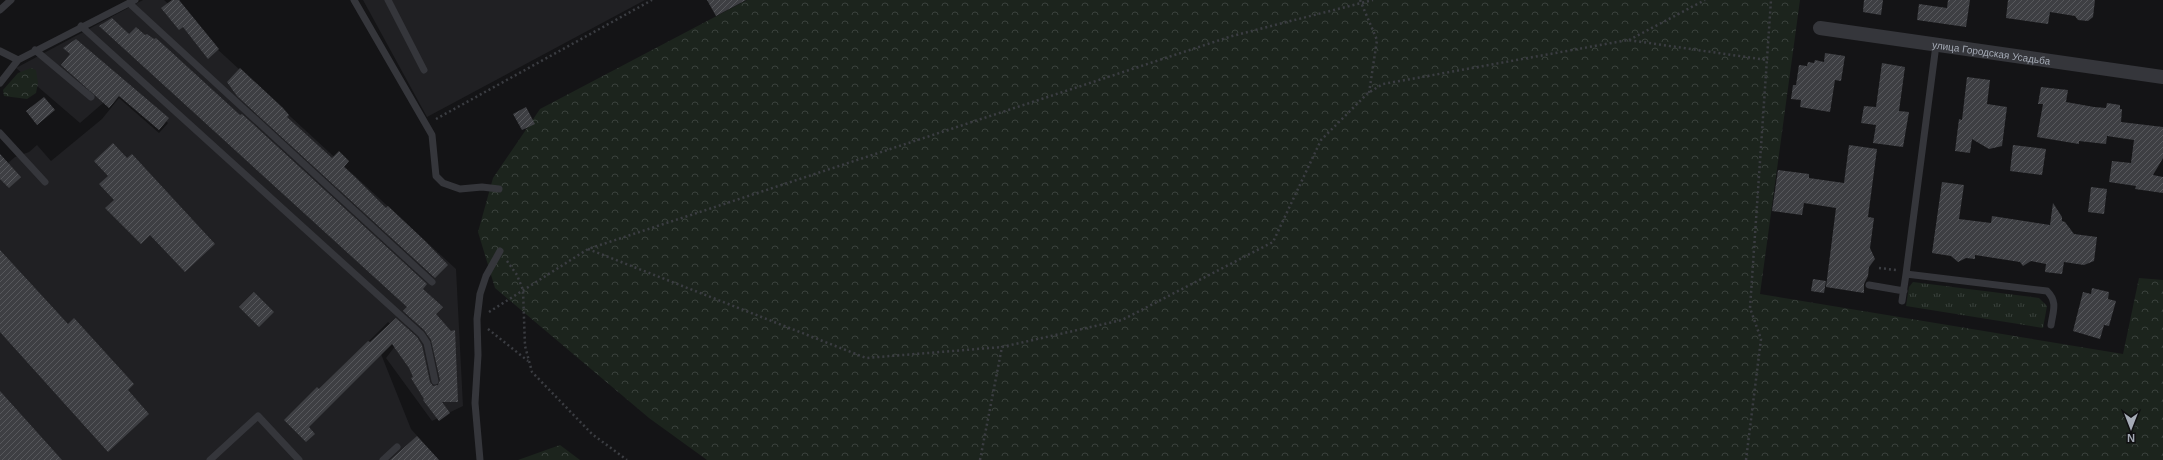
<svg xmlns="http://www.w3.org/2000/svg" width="2163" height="460" font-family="Helvetica,sans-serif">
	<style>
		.built { fill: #202023 }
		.grass { fill: url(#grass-tufts) }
		.forest { fill: url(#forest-crowns) }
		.building { fill: url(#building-hatch) }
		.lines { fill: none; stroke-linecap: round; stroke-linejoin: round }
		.path { stroke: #3b3d42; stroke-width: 2.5; stroke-dasharray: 2 3; stroke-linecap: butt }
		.lane { stroke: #35363b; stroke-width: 7 }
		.street { stroke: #35363b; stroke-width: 14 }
		.labels { text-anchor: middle; stroke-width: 3; stroke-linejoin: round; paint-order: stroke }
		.street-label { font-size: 10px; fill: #a5abb6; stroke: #0f0f11 }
	</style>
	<defs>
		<pattern id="grass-tufts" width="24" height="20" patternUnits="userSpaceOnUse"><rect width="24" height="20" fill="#1c241d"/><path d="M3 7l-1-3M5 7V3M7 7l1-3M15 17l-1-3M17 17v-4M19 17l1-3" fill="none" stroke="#3a413c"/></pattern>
		<pattern id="forest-crowns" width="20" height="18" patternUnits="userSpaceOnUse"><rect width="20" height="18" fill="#1c241d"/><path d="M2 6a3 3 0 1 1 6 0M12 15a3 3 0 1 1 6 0" fill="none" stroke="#3a413c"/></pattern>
		<pattern id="building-hatch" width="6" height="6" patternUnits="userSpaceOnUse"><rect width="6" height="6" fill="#3e3f43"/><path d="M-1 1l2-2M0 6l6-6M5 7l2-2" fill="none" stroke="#57585c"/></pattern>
	</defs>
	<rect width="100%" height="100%" fill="#141416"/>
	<path class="built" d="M143,0H164L456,269L463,406L432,421L386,358L403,336L388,322L369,341L381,354L411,429L439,460H0V154L8,163L15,157L29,152L37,145L51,161L102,119L119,98L159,133L168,123L125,84L80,123L16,68Z
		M363,0H645L427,117Z"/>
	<path class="grass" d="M1913,282L2039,298L2047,306L2043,328L1906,306L1909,287Z"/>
	<path class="forest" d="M747,0H1800L1760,294L2123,354L2139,278L2163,280V460H707L649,418L495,288L478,232L493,178L540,109Z
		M31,68L36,70L38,83L36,93L27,99L4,96L3,90L18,73Z
		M560,445L580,460H518Z"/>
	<path class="building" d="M172,0H179L219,49L208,59L183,27L179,30L161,8Z
		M707,0H746L716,16Z
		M1864,0H1883L1881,15L1863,12Z
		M1948,0H1970L1966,27L1917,20L1919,4L1947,8Z
		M2008,0H2095L2093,17L2088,21L2078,20L2075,16L2050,12L2048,24L2006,18Z
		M112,18L129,34L136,27L145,35L147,34L154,39L156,38L240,115L242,114L427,284L423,289L443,307L436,314L451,331L455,330L458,402H442L450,413L439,421L423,400L424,399L411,378L413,377L409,368L392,344L309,427L315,434L306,442L284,420L317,387L319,389L368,341L370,342L396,318L417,337L422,345L430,382L433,386L438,385L440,380L431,340L424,330L403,311L407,307L99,26Z
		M76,39L169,118L159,130L119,96L109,108L61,65L70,54L63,48Z
		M1825,53L1845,56L1841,81L1835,80L1830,112L1800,107L1801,100L1791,99L1793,85H1796L1799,65L1807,66L1808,62L1814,63L1815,60L1824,62Z
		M1882,63L1905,67L1899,111L1909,112L1903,147L1873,143L1876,125L1861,123L1864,106L1876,107Z
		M240,68L283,108L289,115L287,117L332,158L339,151L349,161L344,167L355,177L386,208L388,206L425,241L448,265L435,278L237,96L227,82Z
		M1967,77L1990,80L1987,104L2007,107L2002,146L1989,149L1972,139L1970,153L1955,151L1959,119L1962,120Z
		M2041,87L2068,90L2066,102L2094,107L2106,108L2107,103L2120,105V109H2122L2121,122L2163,127V158L2153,175L2163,177V193L2135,189L2136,186L2109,182L2112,161L2131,163L2134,140L2107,136L2106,144L2079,141V144L2037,137L2043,104H2038Z
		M44,97L55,110L37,125L26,111Z
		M526,107L535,124L522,130L513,114Z
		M113,143L127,158L132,154L215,244L185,272L150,235L141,244L105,208L114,200L99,184L108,176L94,161Z
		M1849,145L1877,149L1868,217L1874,218L1870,248L1875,259L1869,267L1868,276L1864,284V293L1826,287L1836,208L1804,203L1802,215L1772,211L1778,170L1809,174V178L1844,183Z
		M2013,145L2046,149L2042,175L2010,171Z
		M0,154L21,177L9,188L0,179Z
		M1942,182L1964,185L1959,219L1991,223L1992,216L2050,225L2053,203L2062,217V221L2065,222L2074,234L2097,237L2094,261L2084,265L2064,262L2062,274L2045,272L2046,264L2031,261L2023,266L2020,262L1975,255V259L1966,258L1958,262L1951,256L1932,253Z
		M2091,187L2107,189L2104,214L2088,212Z
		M0,250L68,324L74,318L134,384L128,390L149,414L108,452L0,332Z
		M1813,279L1826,281L1824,293L1811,291Z
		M2092,288L2109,292L2108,299L2116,301L2109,326L2104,325L2100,339L2073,331L2083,292L2091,294Z
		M254,292L274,312L259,327L239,307Z
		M0,391L62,460H0Z
		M417,436L439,460H390L397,454Z"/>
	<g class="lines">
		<path class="path" d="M1360,0L1377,40L1369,93
			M1629,40L1705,0
			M436,119L652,0
			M588,249L866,358L1002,347
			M507,261L517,275L523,290L525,346L532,372L592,434L627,460
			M1879,268L1896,270
			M489,312L588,249L1232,36L1373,0
			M488,329L528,361
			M980,460L1002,347L1122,320L1273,242L1321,140L1368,93L1383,84L1628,40L1767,60
			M1746,460L1761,339L1750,308L1771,0"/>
		<path class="lane" d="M354,0L432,135L436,176L443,183L460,189L482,187L499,189
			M388,0L424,70
			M129,3L432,282
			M0,10L11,0
			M81,26L421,334L427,343L435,381
			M1936,45L1906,274L2047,291C2058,302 2053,311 2051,325
			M35,50L91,97
			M0,51L18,60L135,0
			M0,83L18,60
			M0,133L45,182
			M1869,285L1904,291
			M1902,301L1906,274
			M210,460L258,416L299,460
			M383,460L397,447
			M480,460L475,403L478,355L477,319L480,294L486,276L500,251"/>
		<path class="street" id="s1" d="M1820,28L2163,77"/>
	</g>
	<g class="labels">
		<g class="street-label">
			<text dy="4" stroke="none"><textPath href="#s1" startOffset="173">улица Городская Усадьба</textPath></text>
		</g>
	</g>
	<g transform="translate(2131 428) rotate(180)" stroke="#0f0f11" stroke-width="3" paint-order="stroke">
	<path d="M0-3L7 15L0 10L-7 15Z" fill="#a5abb6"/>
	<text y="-6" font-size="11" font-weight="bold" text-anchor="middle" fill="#a5abb6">N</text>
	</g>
</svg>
